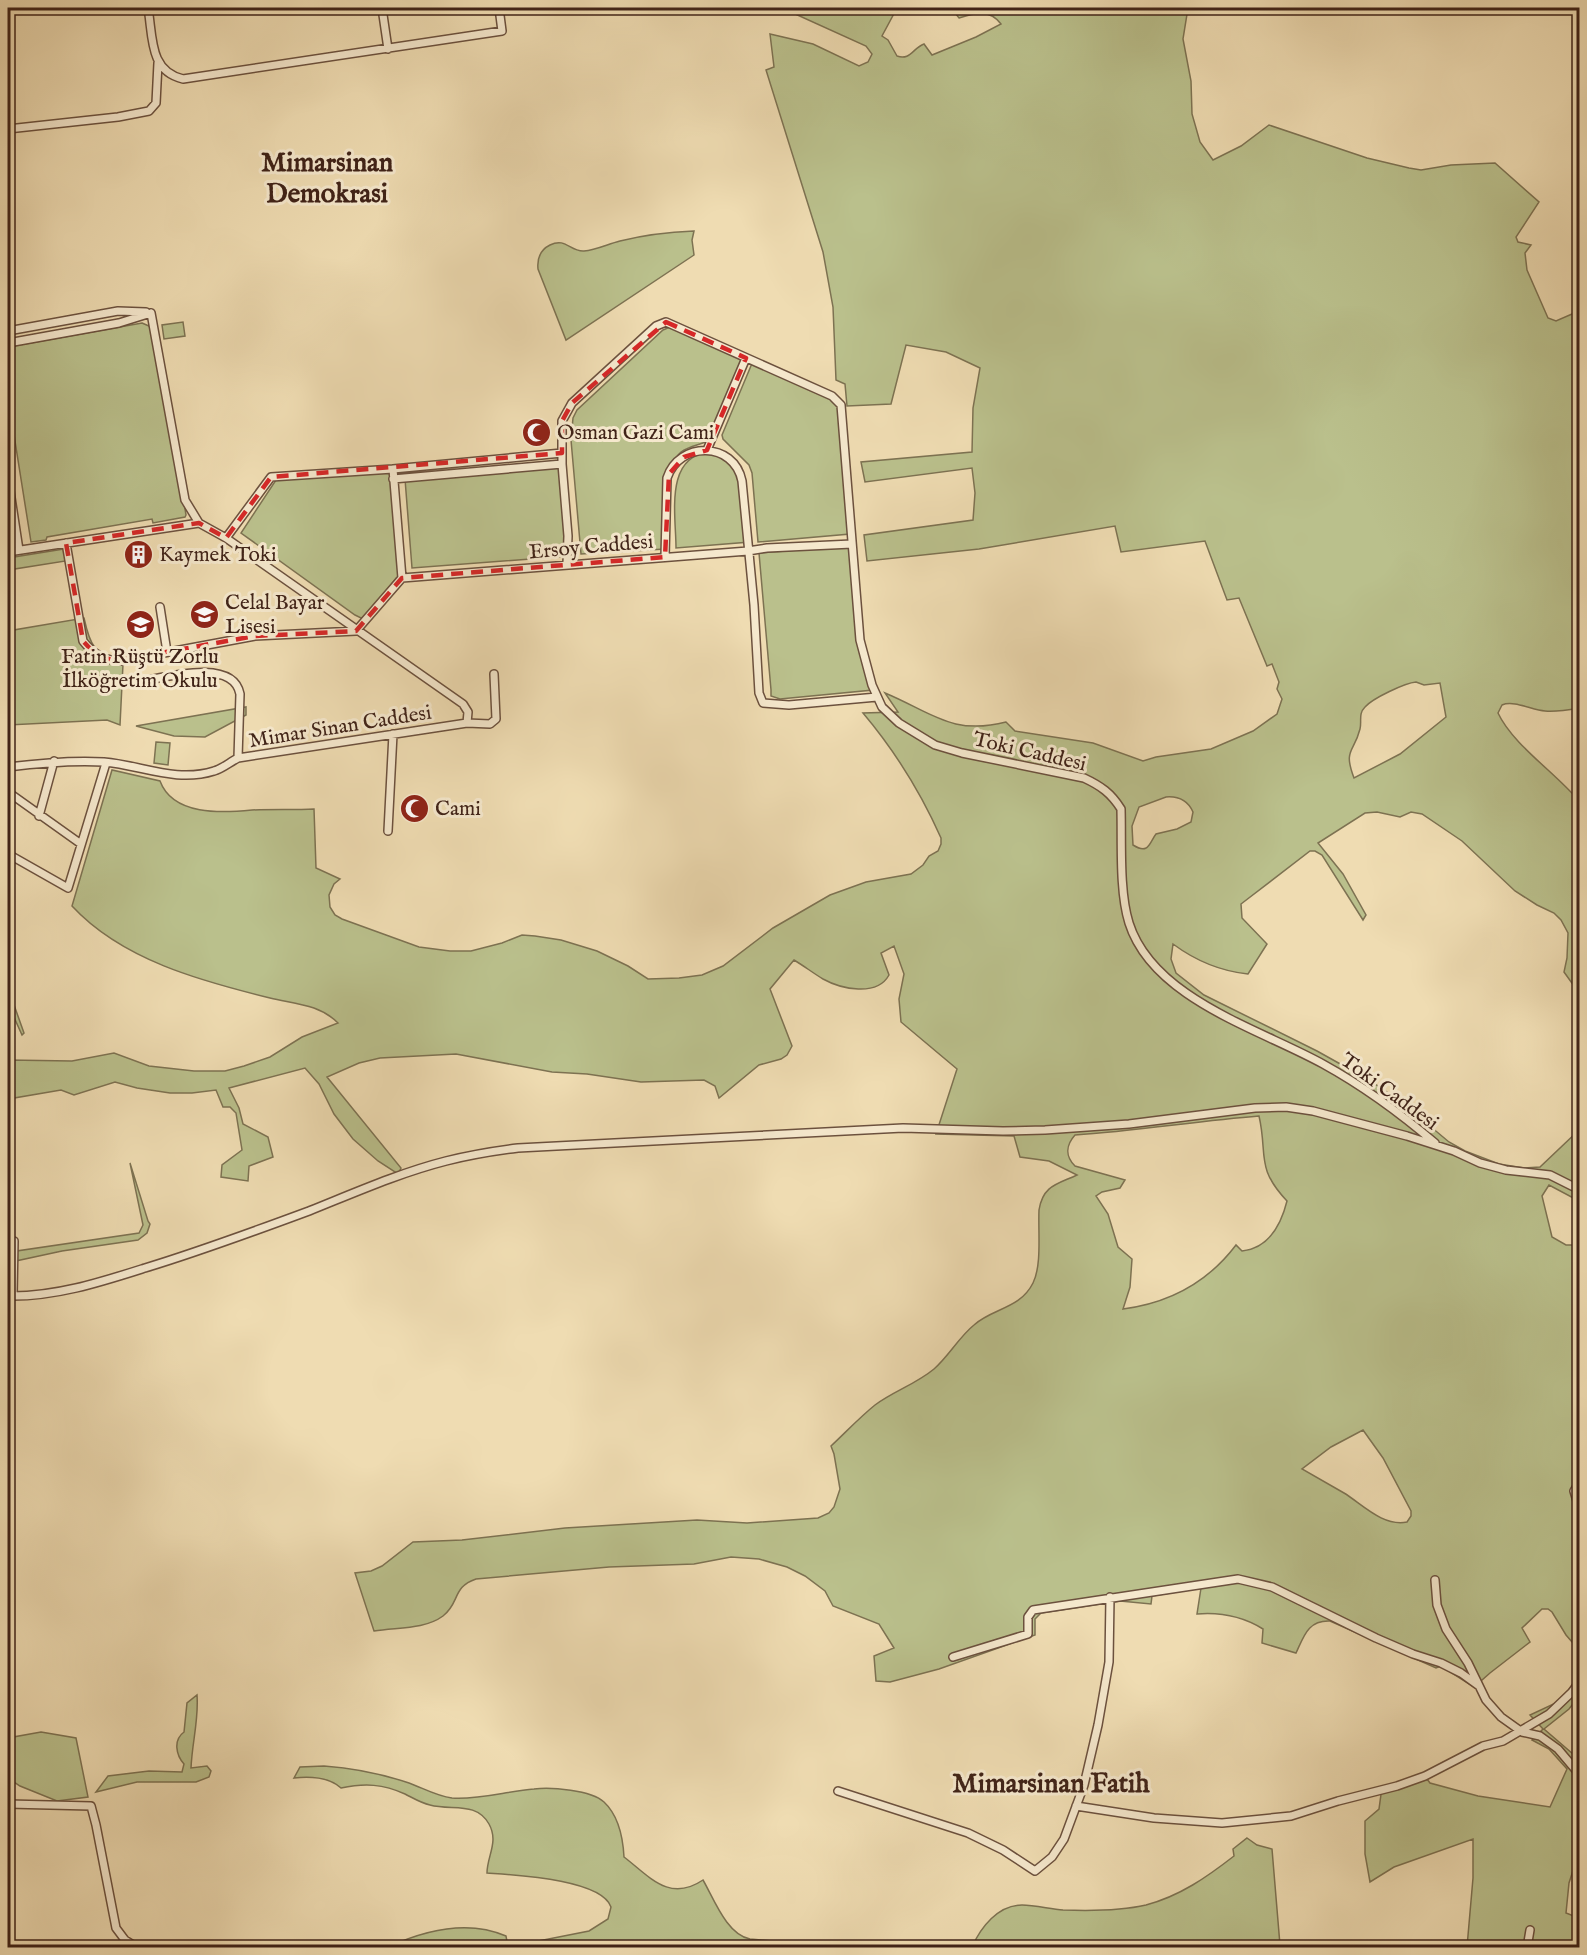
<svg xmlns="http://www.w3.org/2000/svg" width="1587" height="1955" font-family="'IM FELL English',serif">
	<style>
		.green { fill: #bac08c; stroke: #7d7252; stroke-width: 1.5; fill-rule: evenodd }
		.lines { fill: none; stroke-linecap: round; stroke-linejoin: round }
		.minor-casing { stroke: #6c513e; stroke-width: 10 }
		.minor { stroke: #f5e8cd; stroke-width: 7 }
		.marked { fill: none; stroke: #d62828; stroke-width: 4.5; stroke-dasharray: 12 8; stroke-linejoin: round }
		.labels { text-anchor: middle; stroke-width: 6; stroke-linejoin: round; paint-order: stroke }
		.poi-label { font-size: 21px; fill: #402318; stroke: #f5e8cd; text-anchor: start }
		.street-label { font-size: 21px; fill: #402318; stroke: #f5e8cd }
		.district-label { font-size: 27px; font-weight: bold; fill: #402318; stroke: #f5e8cd }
	</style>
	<rect width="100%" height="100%" fill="#efdcb2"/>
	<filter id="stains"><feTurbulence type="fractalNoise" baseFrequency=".00333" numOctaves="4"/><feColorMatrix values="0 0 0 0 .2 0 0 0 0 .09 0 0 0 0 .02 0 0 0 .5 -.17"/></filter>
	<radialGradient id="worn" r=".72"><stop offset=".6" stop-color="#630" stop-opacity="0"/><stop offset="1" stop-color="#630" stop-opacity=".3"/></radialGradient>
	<path class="green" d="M782,8H897L882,36L888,40L897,56C910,61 913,48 924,44L932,55L976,37L1001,24C990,9 975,13 959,18L951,8H1188L1183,39L1191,81L1192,114L1200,142L1213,160L1241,146L1269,125L1367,158L1409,168L1421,170L1451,165L1495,163L1539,202L1516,237L1518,242L1531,245L1525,253L1527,270L1548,318L1556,321L1579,311V708C1568,710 1557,712 1545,711C1532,710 1514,700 1502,705L1498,713C1513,745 1557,774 1579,801V993L1564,972L1567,958L1568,933L1561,920L1554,913L1537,905L1515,891L1462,841L1422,814L1411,812L1400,817L1377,812L1365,813L1318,843L1343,874L1366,915L1363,920L1322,855L1315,851H1310L1241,904L1242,918L1267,944L1248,974C1219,971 1196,961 1173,944L1171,959L1176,973L1204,995L1317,1051L1369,1080L1400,1101L1449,1142L1465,1151L1499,1164L1524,1168L1540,1167L1579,1130V1201L1549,1185L1542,1196L1552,1237L1566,1245H1579V1650L1566,1635L1552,1612L1548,1609H1542L1522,1628L1530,1642L1490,1673L1474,1687L1441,1666L1436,1668L1330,1621C1308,1620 1304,1636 1296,1653L1262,1643L1263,1629C1242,1616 1221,1612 1197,1614L1201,1588L1152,1596L1151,1604L1120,1601L1041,1613L1035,1619V1635L939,1669L890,1682L876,1681L874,1656L894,1648L879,1624L833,1606L825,1591L805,1576L787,1567L759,1559L731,1557L694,1564L609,1567L476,1579C452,1587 460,1603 443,1616C424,1630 396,1627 374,1631L355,1573L371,1571L382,1566L413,1542L462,1540L565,1528L697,1520L747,1523L818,1518L829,1513L834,1507L840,1489L834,1454L831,1446C846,1432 860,1417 875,1405C894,1391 916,1384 934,1369C949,1356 959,1337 974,1325C993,1308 1020,1309 1033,1283C1042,1265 1038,1232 1039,1210C1043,1185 1058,1184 1077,1175L1049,1161L1020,1157L1014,1136L936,1134L957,1069L901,1022L899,999L904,974L894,946L881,953L889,975C877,997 841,989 823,979C813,973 804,966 794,960L770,989L792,1046L787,1055L781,1059L759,1065L719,1098L715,1086L704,1080L641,1082L587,1074L552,1072L456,1054L380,1058L359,1063L327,1077L401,1168L398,1174L378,1161L353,1139L334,1114L319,1084L305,1068L229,1088L239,1108L243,1124L268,1137L273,1157L249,1166L248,1181L221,1177L222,1165L242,1150L236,1113L230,1107H223L216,1090L192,1093H170L137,1088L115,1082L74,1095L61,1090L8,1099V1060L72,1061L114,1053L149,1066L194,1071H225L244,1066L270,1057L302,1037L338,1023C319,1004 295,1004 270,998C201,981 122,960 72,906L112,770L160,781C173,816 222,813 252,810C273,809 294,810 314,809L316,868L340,879L334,884L329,895L330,907L335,915L342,919L419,947L450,951H471L502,943L522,935L535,936L561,940L597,951L628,966L648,979L679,978L702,975L723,966L773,928L830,895L866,882L911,874L923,865L929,856L938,851L941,844V838C921,793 895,751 863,713L898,712L885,693C931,712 952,736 1006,722L1015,731L1093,743L1143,761L1156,757L1211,749L1253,731L1277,714L1282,699L1277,689L1279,682L1272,664L1267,666L1239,598L1227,600L1205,541L1121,552L1115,526L979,549L867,561L864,535L973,520L975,493L972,468L865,482L861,462L972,452L973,408L980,368L946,352L906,345L891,404L847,406L845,384L836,380L833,307L823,252L766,70L774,67L770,34L813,44L859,66L868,62L872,54L866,46ZM1416,682L1424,685L1440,683L1446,717L1400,754L1354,778C1343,749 1354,753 1360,729C1362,721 1358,714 1365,707C1373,698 1405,683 1416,682ZM1166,797C1178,796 1188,801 1193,812L1191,822L1177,829L1156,834C1149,843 1149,855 1133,845L1132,826L1139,807ZM1259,1116C1268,1155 1255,1167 1287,1201C1281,1225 1268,1248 1242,1251L1236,1245C1208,1282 1169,1303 1123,1309L1130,1287L1132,1259L1118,1247L1108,1214L1096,1196L1102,1192L1120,1188L1125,1180L1075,1166C1065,1156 1066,1145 1075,1135C1136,1131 1197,1121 1259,1116ZM1363,1430L1383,1458L1411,1511V1516L1407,1522C1383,1527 1362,1504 1344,1493C1330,1485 1316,1477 1302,1469L1331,1447Z
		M694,231L692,240L694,255L566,340L538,269C537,259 540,250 550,245C566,237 570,252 584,251C596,250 608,244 620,241C644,235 669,232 694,231Z
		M183,322L185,336L164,339L162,325Z
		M142,323L156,329L186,515L185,517L153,523L152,519L47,537L46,540L31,542L8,397V347Z
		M670,327L746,357L712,439C702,445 690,445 681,452C661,469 666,524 665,549L581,554L571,440L573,418L577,410L663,330Z
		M753,361L830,396L840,404L850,534L758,542L752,473L749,465L723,439L722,435Z
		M710,452L740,467L750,542L676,548C676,515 664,456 710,452Z
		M8,464L21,544L8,546Z
		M561,466L569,556L412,568L405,479Z
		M392,469L402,571L365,617L361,618L355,615L241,533L278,477Z
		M852,546L859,635L873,690L780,699L771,696V690L759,553Z
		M70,548L72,560L8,570V558Z
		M84,618C91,650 94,650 123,664L120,725L107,720L8,725V631Z
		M246,707V715L205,737L174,736L136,726Z
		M156,742L170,743L168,765L154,763Z
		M8,988L24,1033L22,1035L8,1004Z
		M130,1163L148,1221L150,1224L147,1233L138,1240L62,1251L11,1262L10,1252L139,1233L143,1225Z
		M1579,1678V1696L1569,1709L1544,1729L1573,1754L1579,1747V1859L1577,1858L1569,1883L1566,1913L1579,1918V1947H1467L1473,1878V1839L1394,1867L1370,1882L1365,1854V1821L1379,1809L1382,1787L1424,1775L1430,1783L1478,1796L1550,1807L1567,1769L1549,1749L1532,1740L1543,1729L1530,1715L1558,1702Z
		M197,1695C199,1719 192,1743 191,1768L207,1766L211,1771L209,1777L196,1782H137L96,1792L108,1776L149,1771L182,1772L184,1764C176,1755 173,1740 184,1732L187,1703Z
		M41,1732L76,1738L88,1797L57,1801L20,1786L8,1778V1738Z
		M324,1766C353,1768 382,1774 409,1783C423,1788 436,1796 452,1798C479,1800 507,1791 534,1789C551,1787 591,1790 604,1802C619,1816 623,1838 624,1857C649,1876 669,1903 703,1880C714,1899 727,1935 750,1939L831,1946L877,1944V1947H388C425,1930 467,1919 506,1936L508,1947L589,1931L608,1919L611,1907C601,1879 513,1875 487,1873C487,1856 499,1842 489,1824C476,1801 452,1811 430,1805C421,1803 413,1798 405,1794C383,1784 365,1783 341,1788C329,1777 309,1776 294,1778L300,1767Z
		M1247,1838L1257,1845L1272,1849L1280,1945L1322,1946L1358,1943V1947H972C981,1927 998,1905 1022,1905C1035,1905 1050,1909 1063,1910C1090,1911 1120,1911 1146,1905C1180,1896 1207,1877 1234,1856L1233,1849Z"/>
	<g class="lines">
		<defs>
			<path id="minor" d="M148,8C153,37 149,71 183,79L502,31L499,8
				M382,8L388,49
				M8,129L118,117L149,111L156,103L158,63
				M151,313L185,500L199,523L226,538L463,704L468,712L467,723
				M8,331L118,311L146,312
				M8,343L119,323L151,313
				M707,450L746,358
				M393,469L562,453
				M8,478L19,550
				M393,479L562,464
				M226,538L271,477L393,469L402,578
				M66,543L83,641C93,654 105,661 121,661L255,636L356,631L402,578L748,551L767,548L852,544
				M8,552L199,523
				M665,557L667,478C679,441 734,441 742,481L754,605L759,693L763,703L789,705L877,697
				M567,564L568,536L562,464V421L572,403L656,326L666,322L832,396L841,405L860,640L872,685L882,707L899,723L935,745L962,753L1084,778C1101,786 1111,793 1121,809C1122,842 1119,891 1129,923C1153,999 1260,1029 1323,1064C1363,1086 1400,1113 1435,1143
				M160,607L167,652
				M138,682C163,678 233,657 240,694L238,758
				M8,767C40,763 71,760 104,762C141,765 176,783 214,771C222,769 230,762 238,758L467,723L490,724L496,719L494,674
				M8,792L81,844
				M39,816L54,761
				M388,831L393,734
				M8,854L68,888L106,763
				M8,1296C55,1297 101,1282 145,1268C201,1251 255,1231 309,1211C354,1193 399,1173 446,1161C470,1155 494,1151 518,1148L903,1128L1003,1131L1045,1130L1129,1124L1255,1108L1286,1107L1313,1111L1407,1136L1454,1151L1480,1163L1506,1170L1550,1175L1580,1190
				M13,1296L14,1241
				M1580,1481L1574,1491L1580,1511
				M1435,1580L1437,1605L1446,1629L1468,1663L1486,1700L1501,1717L1522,1732L1540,1736L1558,1749L1580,1775
				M953,1657L1028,1634V1617L1033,1610L1238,1579L1272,1587L1376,1638L1413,1654L1441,1663L1461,1673L1479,1686
				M838,1791L968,1833L1003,1850L1035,1871L1052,1857L1064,1839L1084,1785L1098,1725L1109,1662L1110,1597
				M8,1804L91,1806L96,1825L116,1928L125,1940L138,1948
				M1076,1806L1154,1818L1222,1823L1291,1816L1338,1801L1397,1786L1425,1776L1483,1746L1503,1741L1549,1714L1572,1692L1580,1681
				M1527,1948L1530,1930"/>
		</defs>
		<use href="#minor" class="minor-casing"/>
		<use href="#minor" class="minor"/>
	</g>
	<path class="marked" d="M666,322L746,358L707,450L684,457L669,474L665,557L402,578L356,631L255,636L115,661L95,654L83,641L66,543L199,523L226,538L271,477L562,453V421L572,403Z"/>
	<defs>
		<symbol id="mosque-disc" viewBox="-11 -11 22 22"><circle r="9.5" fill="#8f2418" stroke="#f5e8cd"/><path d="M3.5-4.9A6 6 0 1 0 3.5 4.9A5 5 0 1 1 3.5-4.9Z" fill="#fff"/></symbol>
		<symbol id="building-disc" viewBox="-11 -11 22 22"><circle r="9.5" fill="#8f2418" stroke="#f5e8cd"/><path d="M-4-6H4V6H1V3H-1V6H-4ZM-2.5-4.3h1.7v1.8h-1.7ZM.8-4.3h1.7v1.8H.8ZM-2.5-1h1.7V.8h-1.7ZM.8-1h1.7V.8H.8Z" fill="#fff"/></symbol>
		<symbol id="school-disc" viewBox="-11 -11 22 22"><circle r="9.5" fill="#8f2418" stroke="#f5e8cd"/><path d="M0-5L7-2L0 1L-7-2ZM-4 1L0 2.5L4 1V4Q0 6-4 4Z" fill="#fff"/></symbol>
	</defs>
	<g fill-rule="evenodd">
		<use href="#mosque-disc" x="520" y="416" width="33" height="33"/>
		<use href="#building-disc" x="122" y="538" width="33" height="33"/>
		<use href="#school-disc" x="188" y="598" width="33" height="33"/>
		<use href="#school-disc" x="124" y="608" width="33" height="33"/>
		<use href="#mosque-disc" x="398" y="792" width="33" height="33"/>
	</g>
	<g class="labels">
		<g class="poi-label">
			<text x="557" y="439">Osman Gazi Cami</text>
			<text x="159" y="561">Kaymek Toki</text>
			<text x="225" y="609">Celal Bayar<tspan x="225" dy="24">Lisesi</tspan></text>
			<text x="140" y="663" text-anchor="middle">Fatin Rüştü Zorlu<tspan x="140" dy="24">İlköğretim Okulu</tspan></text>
			<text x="435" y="815">Cami</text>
		</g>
		<g class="street-label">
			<text transform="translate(591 546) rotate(-5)" y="7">Ersoy Caddesi</text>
			<text transform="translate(340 726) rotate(-9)" y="7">Mimar Sinan Caddesi</text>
			<text transform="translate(1030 751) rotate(13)" y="7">Toki Caddesi</text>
			<text transform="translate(1390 1091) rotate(36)" y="7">Toki Caddesi</text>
		</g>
		<g class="district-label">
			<text x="327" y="171">Mimarsinan<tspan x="327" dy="31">Demokrasi</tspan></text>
			<text x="1051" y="1792">Mimarsinan Fatih</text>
		</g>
	</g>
	<rect width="1587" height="1955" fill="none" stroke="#efdcb2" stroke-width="30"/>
	<rect x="9" y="9" width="1569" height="1937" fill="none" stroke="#402318" stroke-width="3"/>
	<rect x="15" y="15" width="1557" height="1925" fill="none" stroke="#402318" stroke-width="1.5"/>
	<rect width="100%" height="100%" filter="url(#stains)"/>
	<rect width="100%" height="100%" fill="url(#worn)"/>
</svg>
